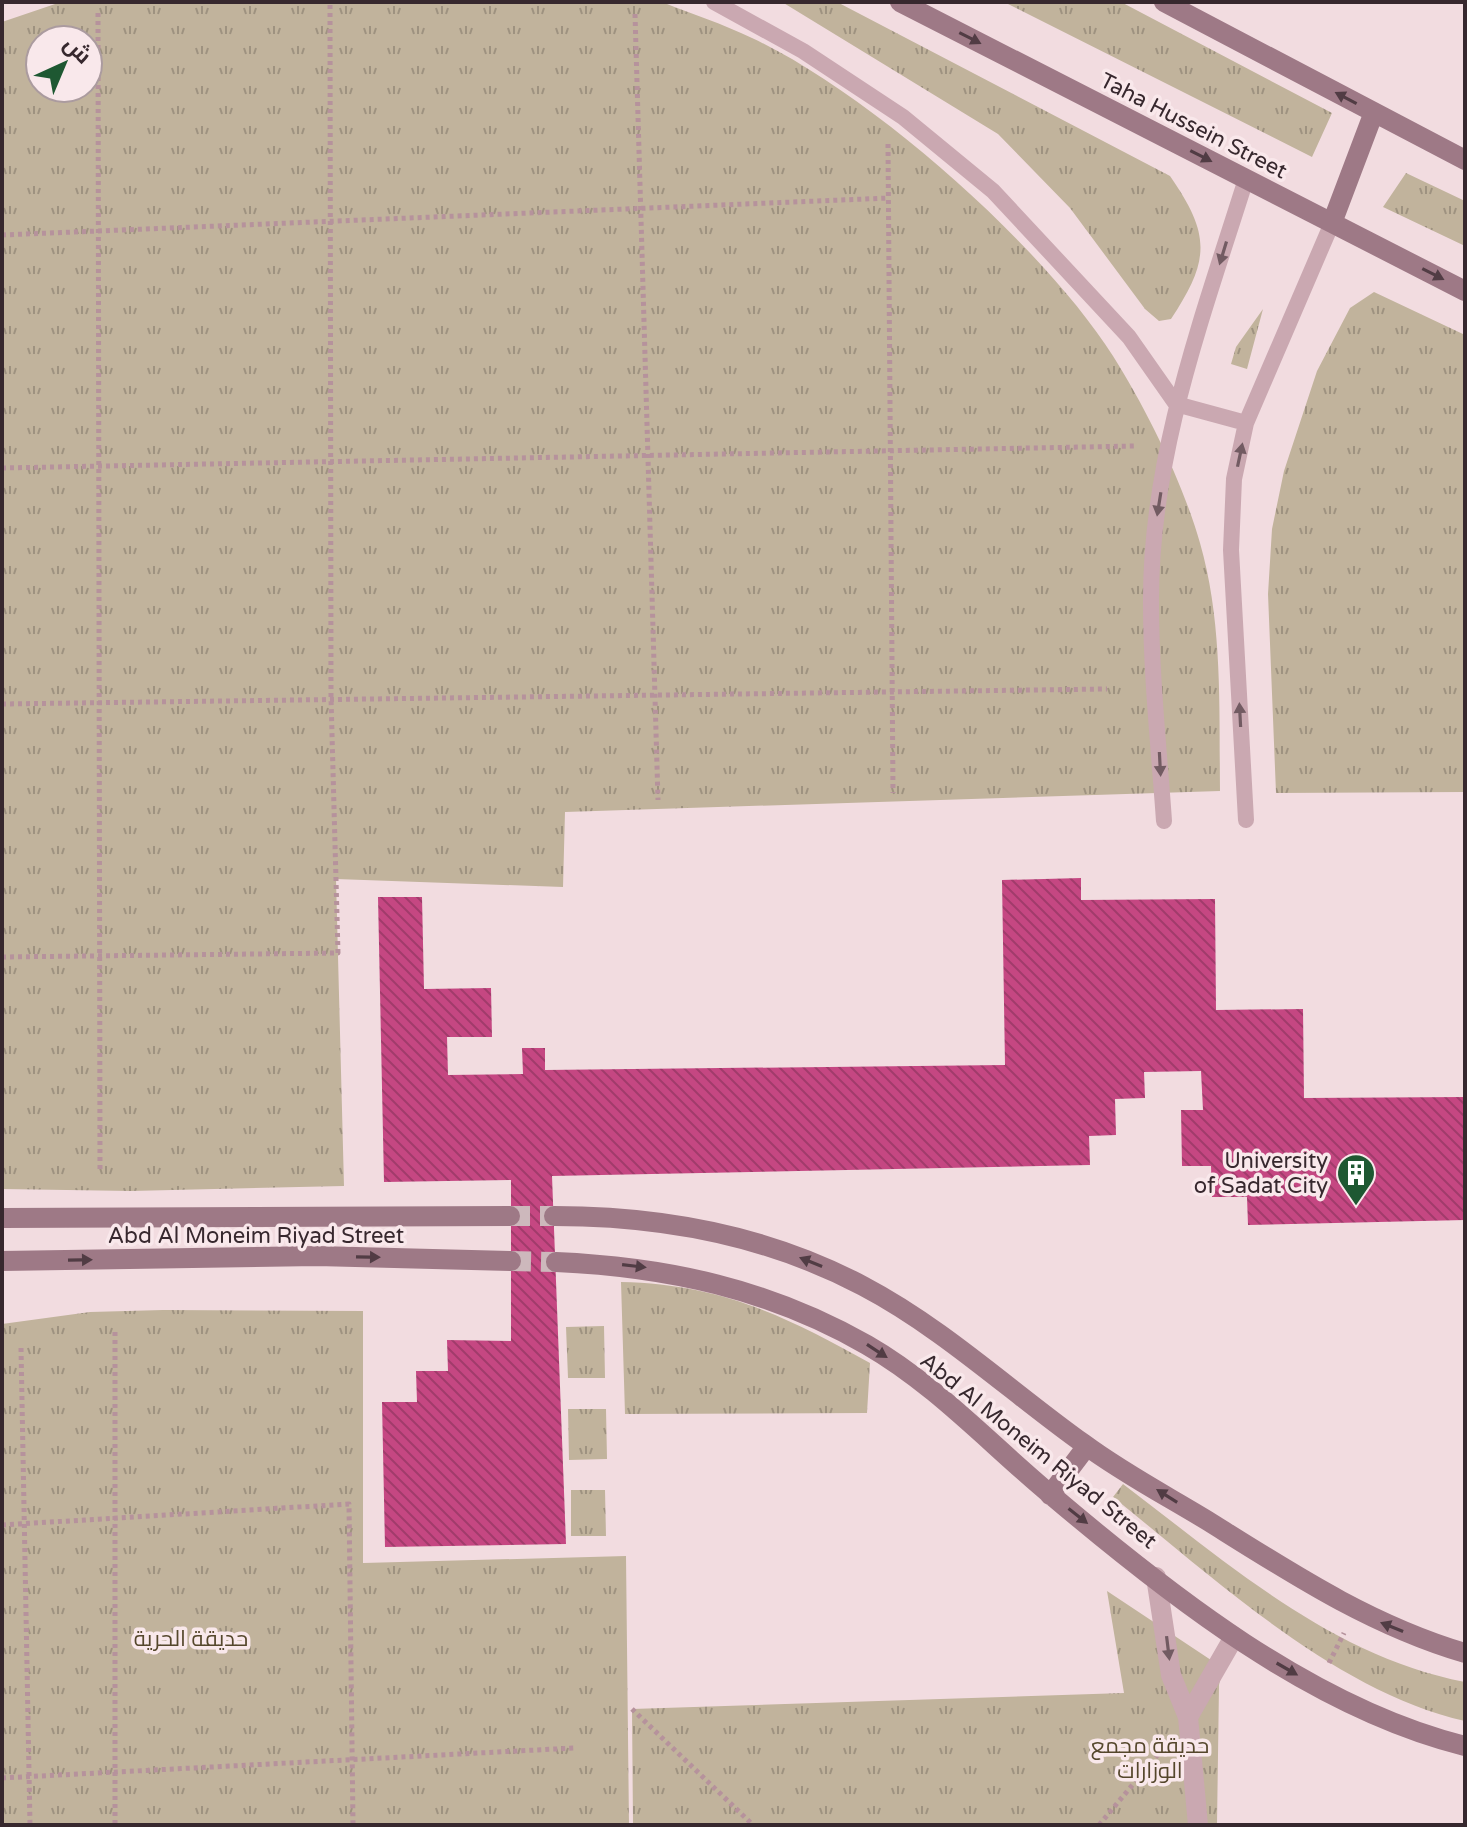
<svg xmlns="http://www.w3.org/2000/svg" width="1467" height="1827" font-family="'Varela Round',Cairo,sans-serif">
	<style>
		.grass { fill: url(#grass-tufts); fill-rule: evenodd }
		.building { fill: url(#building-back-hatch) }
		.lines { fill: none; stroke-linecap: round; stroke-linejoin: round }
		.secondary-tunnel { stroke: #cdb8bc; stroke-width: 20; stroke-dasharray: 20 10; stroke-linecap: butt }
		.path { stroke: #b6929c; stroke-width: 5; stroke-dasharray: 4 4; stroke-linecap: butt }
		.lane { stroke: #caa8b1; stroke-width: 16 }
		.street { stroke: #caa8b1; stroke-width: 20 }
		.secondary { stroke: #9e7986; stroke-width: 20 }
		.oneway { fill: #513c44 }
		.oneway2 { fill: #725b62 }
		.labels { text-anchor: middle; stroke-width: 7; stroke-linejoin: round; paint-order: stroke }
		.street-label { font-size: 22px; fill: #37282e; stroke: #f9e8eb }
		.poi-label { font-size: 22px; fill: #37282e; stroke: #f9e8eb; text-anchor: end }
		.park-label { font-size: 22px; fill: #55472c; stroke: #f9e8eb }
	</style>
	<defs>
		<pattern id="grass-tufts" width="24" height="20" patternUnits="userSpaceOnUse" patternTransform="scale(2)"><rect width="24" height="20" fill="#c1b39c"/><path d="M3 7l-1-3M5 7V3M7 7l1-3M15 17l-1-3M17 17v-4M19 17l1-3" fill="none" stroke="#9e9280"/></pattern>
		<pattern id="building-back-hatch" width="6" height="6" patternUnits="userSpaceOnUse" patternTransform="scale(2)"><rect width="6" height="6" fill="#c54782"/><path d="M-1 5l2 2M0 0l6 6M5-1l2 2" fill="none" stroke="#a13b6b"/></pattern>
	</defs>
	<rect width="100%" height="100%" fill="#f2dce0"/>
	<path class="grass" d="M61,2H662C692,14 723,24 752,38C871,94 1043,246 1113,356C1147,410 1183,483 1200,543C1223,623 1219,709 1220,791L565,812L563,887L336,879L344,1186L131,1191L2,1189V22ZM40,40H88V88H40Z
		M782,2H837L1170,176C1211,235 1210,260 1171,319L1159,321L1145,309L1070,208L998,134Z
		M1004,2H1121L1332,113L1312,157Z
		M1406,173L1465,201V246L1383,207Z
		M1374,292L1465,335V792L1276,793L1268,594L1272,529L1284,471L1317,371L1350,308Z
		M1263,309L1247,369L1231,364L1236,347Z
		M621,1282C720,1284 786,1316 870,1363L867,1413L625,1414Z
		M163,1310L363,1311V1563L626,1556L629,1825H2V1324L90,1312Z
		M604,1326L605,1378H568L566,1327Z
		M568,1409H606L607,1459L569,1460Z
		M1123,1484C1229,1564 1331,1656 1465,1682V1721C1336,1692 1214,1578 1113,1497Z
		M571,1490H605L606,1536H571Z
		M1107,1591L1223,1668L1219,1685L1217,1825H633L632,1709L1124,1693Z"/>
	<path class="building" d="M1081,878V900L1215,899L1216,1010L1303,1009L1304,1098L1465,1097V1220L1248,1225L1247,1197H1212L1211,1166H1182L1181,1110H1203L1201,1071L1144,1072L1145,1098L1115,1099L1116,1135L1089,1136L1090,1165L552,1176L566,1544L385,1547L382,1402H417L416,1371H448L447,1340L511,1341V1180L384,1182L378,897H422L424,989L491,988L492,1037H447L448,1075L523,1074L522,1048H545V1070L1005,1065L1002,880Z"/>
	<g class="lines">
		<path class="secondary-tunnel" d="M510,1216H554
			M511,1261L556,1262"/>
		<path class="path" d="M98,13L100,1169
			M635,14L658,800
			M888,144L893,793
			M2,235L889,198
			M2,468L1135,446
			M2,704L1107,689
			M2,957L338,953L331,698L330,2
			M115,1332V1825
			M21,1348L30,1825
			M2,1525L349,1504L353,1825
			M1329,1663L1344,1633
			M632,1709L753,1825
			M2,1778L574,1748
			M1099,1825L1165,1746"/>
		<path class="lane" d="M714,2L803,51L903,117L993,191L1129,337L1176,404L1246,423
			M1246,820L1231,550L1234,479L1246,423L1332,223
			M1164,821C1159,749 1151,675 1151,603C1150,456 1203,316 1246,179"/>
		<path class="street" d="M1156,1577L1171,1675L1188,1717L1198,1825
			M1188,1717L1234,1637"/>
		<path class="secondary" d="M900,2L1465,291
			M1164,2L1465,160
			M1332,223L1374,112
			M554,1216C662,1216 767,1235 863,1286C943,1328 1011,1392 1084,1444C1123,1473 1167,1496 1208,1521C1291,1573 1370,1625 1465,1653
			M2,1218L510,1216
			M2,1261L317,1256L511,1261
			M556,1262C668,1267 769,1289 867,1345C935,1384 990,1444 1050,1494C1168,1594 1312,1708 1465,1746
			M1050,1495L1087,1446"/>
	</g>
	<defs><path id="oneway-solid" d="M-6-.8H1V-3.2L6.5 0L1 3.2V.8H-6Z" transform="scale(2)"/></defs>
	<g class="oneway">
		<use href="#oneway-solid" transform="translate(970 38) rotate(27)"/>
		<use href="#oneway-solid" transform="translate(1346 98) rotate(-152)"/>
		<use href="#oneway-solid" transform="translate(1201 156) rotate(27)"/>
		<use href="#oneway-solid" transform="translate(1433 274) rotate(27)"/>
		<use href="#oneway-solid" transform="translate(368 1257) rotate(1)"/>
		<use href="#oneway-solid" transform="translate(80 1260) rotate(-1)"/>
		<use href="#oneway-solid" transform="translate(811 1262) rotate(-158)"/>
		<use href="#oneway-solid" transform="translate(634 1266) rotate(7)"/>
		<use href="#oneway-solid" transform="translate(877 1351) rotate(33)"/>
		<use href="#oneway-solid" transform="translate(1167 1496) rotate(-148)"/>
		<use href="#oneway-solid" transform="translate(1078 1516) rotate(38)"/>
		<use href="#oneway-solid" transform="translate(1392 1627) rotate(-158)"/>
		<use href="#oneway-solid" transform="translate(1287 1669) rotate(30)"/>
	</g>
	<g class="oneway2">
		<use href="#oneway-solid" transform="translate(1223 253) rotate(107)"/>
		<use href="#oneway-solid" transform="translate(1240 455) rotate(-78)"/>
		<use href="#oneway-solid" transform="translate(1159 504) rotate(99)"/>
		<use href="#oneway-solid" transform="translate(1240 715) rotate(-93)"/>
		<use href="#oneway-solid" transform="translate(1160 764) rotate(87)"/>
		<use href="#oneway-solid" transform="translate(1168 1648) rotate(83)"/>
	</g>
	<defs>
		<symbol id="building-pin" viewBox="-11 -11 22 30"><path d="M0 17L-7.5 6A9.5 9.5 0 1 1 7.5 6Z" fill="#1e5832" stroke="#f9e8eb"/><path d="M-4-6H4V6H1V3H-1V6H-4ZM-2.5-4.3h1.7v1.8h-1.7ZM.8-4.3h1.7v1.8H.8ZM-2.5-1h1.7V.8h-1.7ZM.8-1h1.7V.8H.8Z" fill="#fff"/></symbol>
	</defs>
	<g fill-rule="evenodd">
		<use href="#building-pin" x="1334" y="1151" width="44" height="60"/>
	</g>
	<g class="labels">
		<g class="street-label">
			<text transform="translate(1194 125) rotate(27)" y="8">Taha Hussein Street</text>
			<text x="256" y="1243">Abd Al Moneim Riyad Street</text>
			<text transform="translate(1039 1450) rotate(39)" y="8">Abd Al Moneim Riyad Street</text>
		</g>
		<g class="poi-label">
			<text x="1328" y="1168">University<tspan x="1328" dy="25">of Sadat City</tspan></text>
		</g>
		<g class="park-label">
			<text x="191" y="1646">حديقة الحرية</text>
			<text x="1150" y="1753">حديقة مجمع<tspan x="1150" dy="25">الوزارات</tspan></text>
		</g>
	</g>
	<rect width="1467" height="1827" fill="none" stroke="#37282e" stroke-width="8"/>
	<g transform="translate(64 64) rotate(44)"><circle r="38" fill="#f9e8eb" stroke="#ab9b9f" stroke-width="2"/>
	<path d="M0-6L14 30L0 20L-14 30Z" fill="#1e5832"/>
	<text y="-12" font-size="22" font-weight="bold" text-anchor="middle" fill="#37282e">ش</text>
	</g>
</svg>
